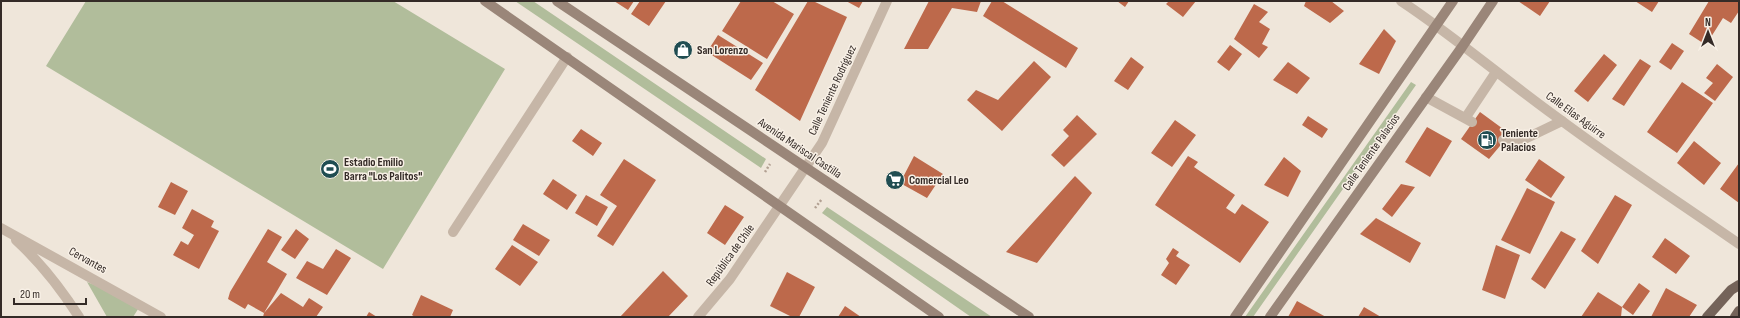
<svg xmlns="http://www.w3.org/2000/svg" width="1740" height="318" font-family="'Sofia Sans Condensed',sans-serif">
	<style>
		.green { fill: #b1bd9b }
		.building { fill: #bd694b }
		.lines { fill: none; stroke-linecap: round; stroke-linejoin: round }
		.path { stroke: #b2a092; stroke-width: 2.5; stroke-dasharray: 2 2; stroke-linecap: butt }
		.lane { stroke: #c6b6a7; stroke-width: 10 }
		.street { stroke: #c6b6a7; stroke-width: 10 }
		.secondary { stroke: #9a8679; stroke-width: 10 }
		.primary { stroke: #746359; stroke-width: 10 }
		.labels { text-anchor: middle; stroke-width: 3; stroke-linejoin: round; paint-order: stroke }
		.poi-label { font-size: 12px; font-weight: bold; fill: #342b27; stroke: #f8f0e6; text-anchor: start }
		.street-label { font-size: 12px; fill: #342b27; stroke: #f8f0e6 }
	</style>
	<rect width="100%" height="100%" fill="#efe6da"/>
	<path class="green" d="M86,1H393L505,69L383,269L46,66Z
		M515,1H533L766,159L761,168Z
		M1411,82L1416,85L1253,317H1245Z
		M827,207L992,317H993H971L822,213Z
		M87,282L142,303L133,317H107Z"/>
	<path class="building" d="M614,1H634L628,10Z
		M640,1H666L649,26L631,14Z
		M741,1H772L794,14L767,59L722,31Z
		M808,1H813L847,17L800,121L755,90Z
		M846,1H863L859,8Z
		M929,1H981L977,12L952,8L928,49H904Z
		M992,1H1002L1078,48L1066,68L983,16Z
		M1117,1H1129L1125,7Z
		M1169,1H1196L1183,17L1166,4Z
		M1306,1H1331L1344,11L1330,23L1304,6Z
		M1518,1H1550L1540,16Z
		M1635,1H1659L1652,12Z
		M1709,1H1739V11L1731,23L1723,18L1706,45L1689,34Z
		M1254,4L1268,12L1259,22L1270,29L1262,44L1268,47L1259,58L1234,39Z
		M1384,29L1396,41L1379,74L1359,64Z
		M718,35L763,63L751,80L707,52Z
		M1672,43L1684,51L1671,70L1659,62Z
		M1230,45L1242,54L1229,71L1217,62Z
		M1604,54L1617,65L1588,102L1574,91Z
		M1131,57L1144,67L1128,90L1114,81Z
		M1640,59L1651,66L1624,106L1612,99Z
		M1034,61L1051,77L1002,131L967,100L976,90L998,100Z
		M1288,62L1310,78L1297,94L1273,80Z
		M1717,64L1733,77L1715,101L1704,93L1713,83L1706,78Z
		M1682,82L1713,103L1677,153L1647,132Z
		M1480,112L1510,134L1489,159L1461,139Z
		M1077,115L1097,134L1064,167L1051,155L1069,136L1063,130Z
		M1308,116L1328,129L1322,138L1302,125Z
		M1175,120L1196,135L1172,167L1151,153Z
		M1427,127L1452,141L1430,177L1405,162Z
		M581,129L602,143L593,156L572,141Z
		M1694,141L1721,163L1704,185L1677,163Z
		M914,156L943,174L927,198L900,183Z
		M1188,156L1198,162L1194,167L1235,195L1226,208L1235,214L1242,204L1269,222L1240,263L1155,205Z
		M1284,157L1301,171L1288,197L1264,185Z
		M624,159L656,180L613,246L597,236L617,206L600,195Z
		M1539,159L1565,177L1551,198L1525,180Z
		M1739,163V203L1720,189Z
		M1075,176L1092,193L1037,263L1006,252Z
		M553,179L577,195L567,210L543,194Z
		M171,182L188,191L175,215L158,207Z
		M1401,184L1415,187L1392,217L1382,209Z
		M1527,188L1555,202L1530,254L1501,240Z
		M586,195L608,207L597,226L575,213Z
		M1615,195L1632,205L1598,264L1581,251Z
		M725,205L744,217L725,245L707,233Z
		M192,209L214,221L211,227L219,231L199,269L173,255L181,241L188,245L194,235L182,228Z
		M1376,218L1421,243L1410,263L1360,234Z
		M523,224L550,240L539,256L513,240Z
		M268,229L282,237L267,262L287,274L264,313L281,293L303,307L309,298L323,307L316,317H263L264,313L248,304L245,309L228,299L230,292Z
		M296,229L309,239L295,259L281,250Z
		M1561,231L1576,239L1545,289L1531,279Z
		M1665,238L1690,256L1676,274L1652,257Z
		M512,245L538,262L520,286L495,269Z
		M1496,245L1520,255L1505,299L1482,290Z
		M1173,248L1179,252L1176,256L1190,265L1176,285L1161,275L1169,263L1166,259Z
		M336,249L351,258L327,295L296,278L307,261L323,269Z
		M663,271L688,296L668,317H620Z
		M787,272L815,287L799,317H792L770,306Z
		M1639,283L1650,291L1633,315L1622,307Z
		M1666,288L1697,305L1689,317H1651Z
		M1598,292L1622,307L1621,317H1581Z
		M421,295L453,310L450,317H415L412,315Z
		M1297,301L1326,317H1288Z
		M845,306L861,317H838Z
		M1364,307L1381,317H1358Z
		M369,312L377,317H366Z"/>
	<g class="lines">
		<path class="path" d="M765,172L770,164
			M815,208L822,199"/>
		<path class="lane" d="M1426,97L1472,122
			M1466,117L1496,72
			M1503,140L1516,143L1562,121
			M453,232L567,57"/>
		<path class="street" d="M1401,1C1457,38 1507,82 1562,121C1620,164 1680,203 1739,244
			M1,228L161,317
			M16,240C42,264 60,287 79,317
			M698,317L730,279L822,143L887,1"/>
		<path class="secondary" d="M485,1L939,317
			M557,1L1029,317
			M1235,317L1453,1
			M1270,317L1462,47L1493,1"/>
		<path class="primary" d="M1707,317L1731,290L1739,285
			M1735,317L1739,311"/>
	</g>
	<defs>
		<symbol id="shop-disc" viewBox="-11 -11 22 22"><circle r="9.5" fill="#204d52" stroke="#f8f0e6"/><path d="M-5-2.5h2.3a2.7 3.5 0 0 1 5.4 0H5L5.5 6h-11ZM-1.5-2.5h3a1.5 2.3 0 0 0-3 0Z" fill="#fff"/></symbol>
		<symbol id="fuel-disc" viewBox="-11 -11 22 22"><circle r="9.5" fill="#204d52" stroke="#f8f0e6"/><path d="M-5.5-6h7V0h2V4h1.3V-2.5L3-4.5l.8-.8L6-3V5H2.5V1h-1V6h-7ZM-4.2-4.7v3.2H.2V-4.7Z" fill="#fff"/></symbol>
		<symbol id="stadium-disc" viewBox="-11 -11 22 22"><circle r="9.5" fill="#204d52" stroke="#f8f0e6"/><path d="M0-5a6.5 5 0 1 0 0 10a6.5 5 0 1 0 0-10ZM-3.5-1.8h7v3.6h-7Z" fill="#fff"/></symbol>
		<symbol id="supermarket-disc" viewBox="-11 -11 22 22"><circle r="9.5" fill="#204d52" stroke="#f8f0e6"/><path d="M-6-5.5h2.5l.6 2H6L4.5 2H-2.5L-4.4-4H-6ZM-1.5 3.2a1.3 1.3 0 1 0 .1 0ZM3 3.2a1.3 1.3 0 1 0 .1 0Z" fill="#fff"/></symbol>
	</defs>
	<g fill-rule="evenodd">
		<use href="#shop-disc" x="672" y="39" width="22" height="22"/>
		<use href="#fuel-disc" x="1476" y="129" width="22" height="22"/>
		<use href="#stadium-disc" x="319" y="158" width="22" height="22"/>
		<use href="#supermarket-disc" x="884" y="169" width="22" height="22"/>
	</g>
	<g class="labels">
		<g class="poi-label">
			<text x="697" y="54">San Lorenzo</text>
			<text x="1501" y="137">Teniente<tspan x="1501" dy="14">Palacios</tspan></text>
			<text x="344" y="166">Estadio Emilio<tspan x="344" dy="14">Barra "Los Palitos"</tspan></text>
			<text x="909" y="184">Comercial Leo</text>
		</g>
		<g class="street-label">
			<text transform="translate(832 90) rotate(-65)" y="4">Calle Teniente Rodríguez</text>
			<text transform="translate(1576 115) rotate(36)" y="4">Calle Elías Aguirre</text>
			<text transform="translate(800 148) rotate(34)" y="4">Avenida Mariscal Castilla</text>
			<text transform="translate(1371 152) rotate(-55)" y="4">Calle Teniente Palacios</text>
			<text transform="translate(730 255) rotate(-54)" y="4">República de Chile</text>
			<text transform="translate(88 260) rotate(29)" y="4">Cervantes</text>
		</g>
	</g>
	<rect width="1740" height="318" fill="none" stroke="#342b27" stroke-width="4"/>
	<g transform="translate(1708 32)" stroke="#f8f0e6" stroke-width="3" paint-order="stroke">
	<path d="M0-3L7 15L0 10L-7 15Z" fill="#342b27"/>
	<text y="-6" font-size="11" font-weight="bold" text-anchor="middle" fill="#342b27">N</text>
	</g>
	<path d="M14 298v6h72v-6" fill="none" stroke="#342b27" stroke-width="2"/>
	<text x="20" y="298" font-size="12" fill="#342b27" stroke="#f8f0e6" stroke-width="3" paint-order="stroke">20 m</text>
</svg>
